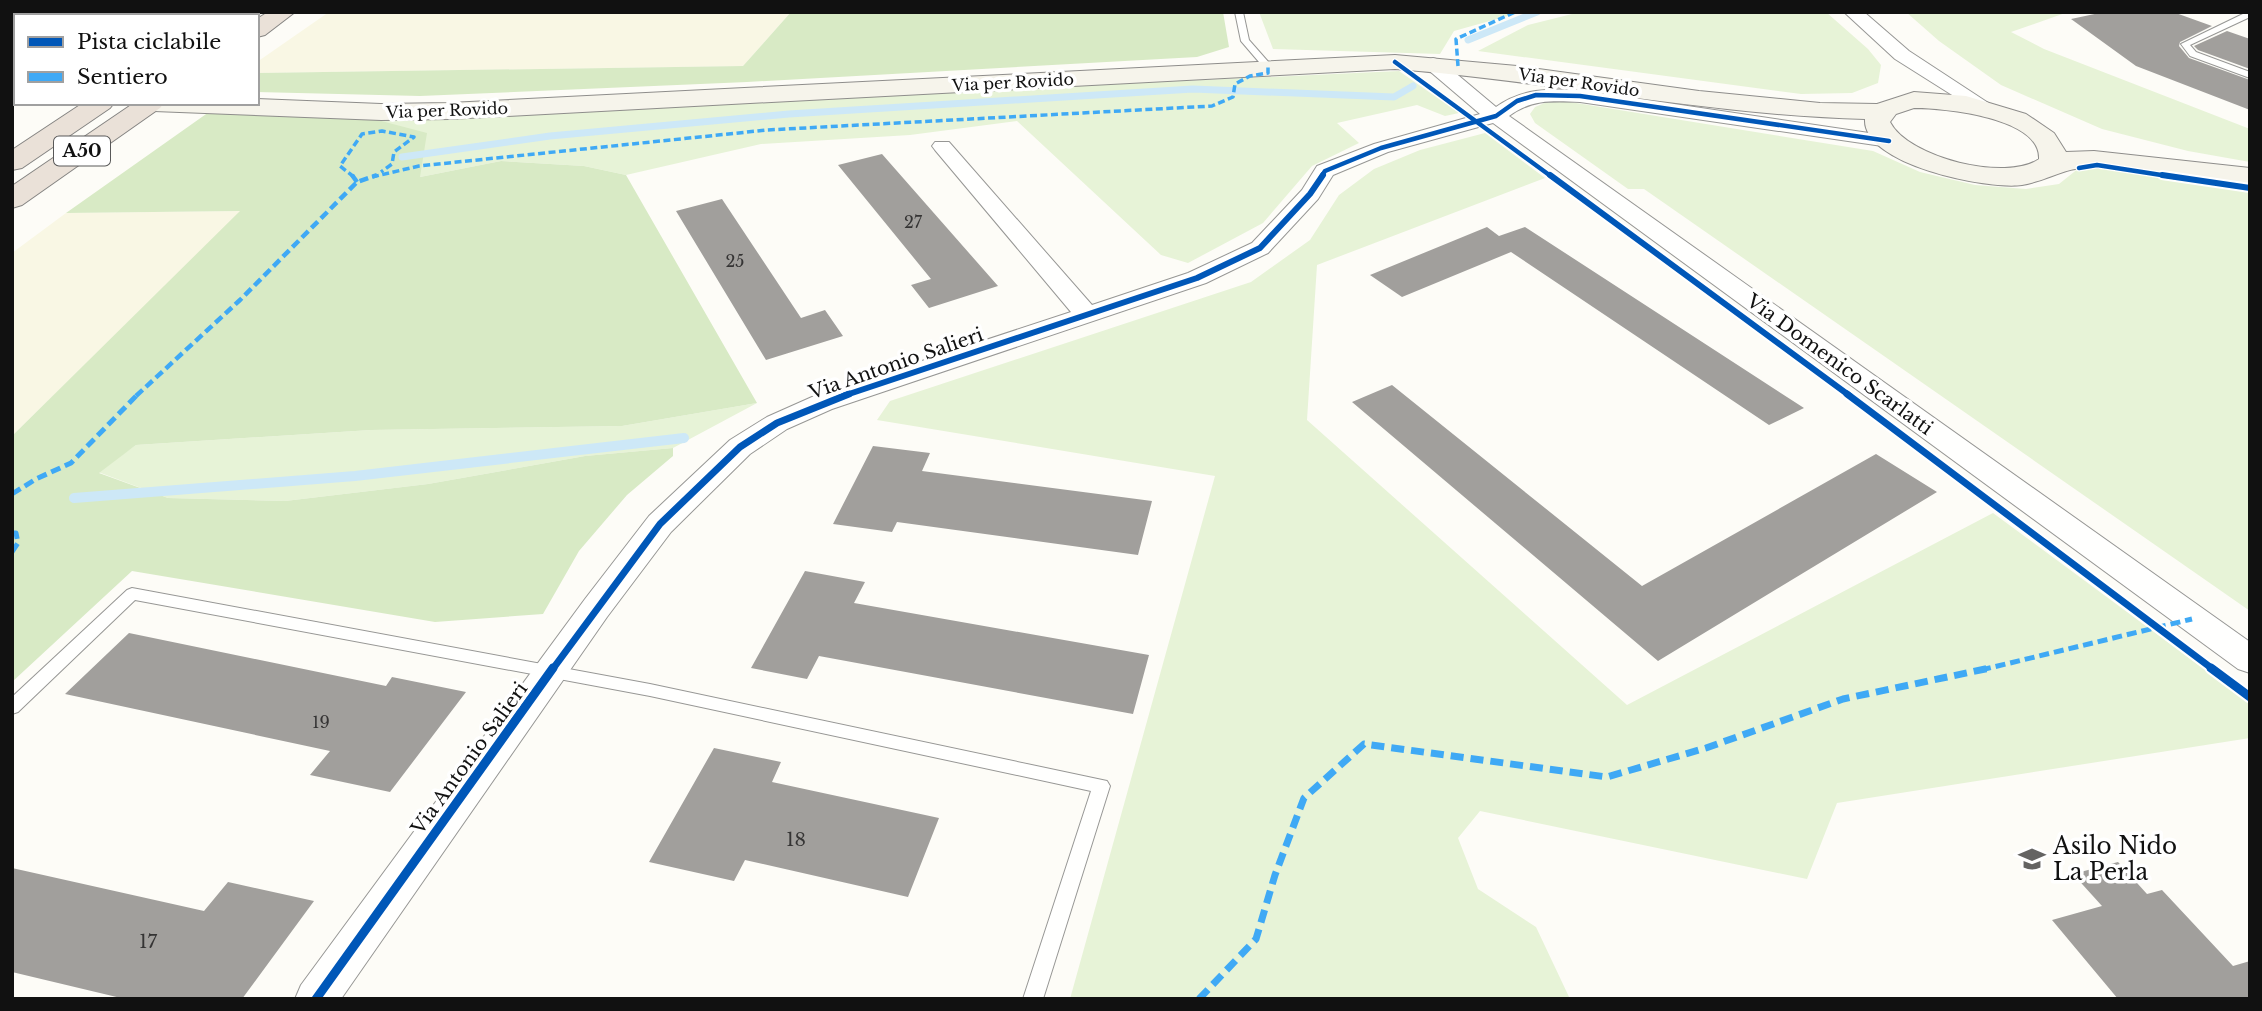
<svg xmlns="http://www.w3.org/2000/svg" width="2262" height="1011" font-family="'Libre Baskerville',serif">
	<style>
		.farmland { fill: #f9f7e4 }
		.green { fill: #e7f3d7 }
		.forest { fill: #d8eac5 }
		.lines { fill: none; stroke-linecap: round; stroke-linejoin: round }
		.stream-far1 { stroke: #cde8f7; stroke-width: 7 }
		.stream { stroke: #cde8f7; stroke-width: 10 }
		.building { fill: #a19f9c }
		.lane-casing { stroke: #979795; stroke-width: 2 }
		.street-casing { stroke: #979795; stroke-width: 2 }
		.secondary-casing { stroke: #8e8d8b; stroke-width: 2 }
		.highway-casing { stroke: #858482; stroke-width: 2 }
		.lane { fill: #fffffe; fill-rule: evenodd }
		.street { fill: #fffffe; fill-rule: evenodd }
		.secondary { fill: #f6f4eb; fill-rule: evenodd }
		.highway { fill: #eae1d8; fill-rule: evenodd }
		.quiet-far3 { stroke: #3fa9f5; stroke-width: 3.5; stroke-dasharray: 7 3.5; stroke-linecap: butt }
		.quiet-far2 { stroke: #3fa9f5; stroke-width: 4.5; stroke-dasharray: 9 4.5; stroke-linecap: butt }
		.quiet-far1 { stroke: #3fa9f5; stroke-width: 5; stroke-dasharray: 10 5; stroke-linecap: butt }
		.quiet { stroke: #3fa9f5; stroke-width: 7; stroke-dasharray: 13 7; stroke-linecap: butt }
		.cycleway-far3-casing { stroke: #fff; stroke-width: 7 }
		.cycleway-far2-casing { stroke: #fff; stroke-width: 10 }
		.cycleway-far1-casing { stroke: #fff; stroke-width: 11 }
		.cycleway-casing { stroke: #fff; stroke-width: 13 }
		.cycleway-far3 { stroke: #0057b8; stroke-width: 4.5 }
		.cycleway-far2 { stroke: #0057b8; stroke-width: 6 }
		.cycleway-far1 { stroke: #0057b8; stroke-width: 7 }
		.cycleway { stroke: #0057b8; stroke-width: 9 }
		.labels { text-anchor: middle; stroke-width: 7; stroke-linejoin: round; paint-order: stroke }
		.far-street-label { font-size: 16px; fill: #111; stroke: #fff }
		.number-label { font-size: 16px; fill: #353434 }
		.shield { fill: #fff; stroke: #585858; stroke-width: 2 }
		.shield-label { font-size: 18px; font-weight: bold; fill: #111 }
		.street-label { font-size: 19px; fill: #111; stroke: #fff }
		.near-number-label { font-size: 19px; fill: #353434 }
		.near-poi-label { font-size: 23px; fill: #111; stroke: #fff; text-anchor: start }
	</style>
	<rect width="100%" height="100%" fill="#fdfcf7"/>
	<path class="farmland" d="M329,12H791L743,66L257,73V62Z
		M241,211L12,436V253L66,213Z"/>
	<path class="green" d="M1259,12H1522L1454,31L1440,54L1273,49Z
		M1580,12H1826L1868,49L1881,65L1878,83L1852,93L1801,94L1478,51L1528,25Z
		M1906,12H2068L2011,32L2044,49L2250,129V162L2188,151L2102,129L2001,85L1939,41Z
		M1399,71L1459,113L1445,116L1417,105L1337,123L1359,143L1312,166L1263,223L1188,263L1161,255L1017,121L910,135L761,144L626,175L584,166L501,161L420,177L370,118Z
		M1547,102H1570L1873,151L1920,172L1975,185L2026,189L2059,184L2079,168L2088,166L2250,190V611L1644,189H1628L1535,123L1530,114L1535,107Z
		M1485,133L1545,178L1317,265L1307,420L1627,705L1993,513L2250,703V738L1837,803L1807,879L1480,811L1458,838L1478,889L1536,927L1570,999H1070L1215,476L877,420L890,401L1251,282L1310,240L1339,195L1374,169L1420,150Z
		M757,403L673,448L585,456L428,484L285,501L168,498L98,472L136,445L371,430L622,426Z"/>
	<path class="forest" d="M182,12L176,16H16V80H12V13Z
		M791,12H1223L1229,47L1197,57L747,82L420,96L257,92V73L743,66Z
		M209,112L370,118L427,133L420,177L501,161L584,166L626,175L757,403L622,426L371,430L136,445L99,473L168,498L285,501L428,484L585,456L673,448V456L627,495L579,551L543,614L435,622L132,571L12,682V436L240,211L66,213Z"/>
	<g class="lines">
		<path class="stream-far1" d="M1468,40L1537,12
			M402,157L550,136L789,114L1193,89L1394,97L1413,86"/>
		<path class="stream" d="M74,498L355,476L684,438"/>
	</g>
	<path class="building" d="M2104,12H2173L2212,26L2180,42L2179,46L2189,58L2250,80V110L2136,66L2071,19Z
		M2227,31L2250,39V69L2198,50L2194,46Z
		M882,154L998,286L929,308L911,285L931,279L838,165Z
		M722,199L801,318L825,310L843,336L766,360L676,211Z
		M1487,227L1499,236L1525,227L1804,408L1769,425L1511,252L1402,297L1370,275Z
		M1392,385L1642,586L1876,454L1937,492L1658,661L1352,402Z
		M873,446L930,453L922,471L1152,501L1138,555L897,522L892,532L833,524Z
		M805,571L865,582L854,603L1149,655L1133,714L819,656L807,679L751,668Z
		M129,633L386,686L392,677L466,692L390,792L310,775L330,751L65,694Z
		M714,748L781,762L772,782L939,818L908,897L745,860L734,881L649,862Z
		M2118,862L2147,894L2162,890L2233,966L2250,961V999H2118L2052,920L2102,906L2073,874Z
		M12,868L204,911L228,882L314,901L242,999H125L12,972Z"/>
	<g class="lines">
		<defs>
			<path id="lane" d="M1235,12H1243L1249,40L1271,65V69H1265L1241,41Z
				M2247,12H2250V17L2190,45L2196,52L2250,72V78L2190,56L2181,44Z
				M132,588L650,684L1107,781L1110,786L1043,999H1023L1091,791L650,696L135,600L18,712L12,714V697L127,590Z"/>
			<path id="street" d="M1844,12H1864L1909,51L1996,108L1993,112H1979L1895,59Z
				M1433,58L1440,60L1496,107C1523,88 1548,89 1580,90L1896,137L1899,141L1896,145L1889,147L1580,102C1552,101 1532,99 1509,116L2250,642V673L2238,669L1493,123L1388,152L1333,175L1318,199L1268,253L1206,283L832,409L787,429L750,454L671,532L607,617L341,999H295L301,985L585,599L649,516L730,440L767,417L812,397L1071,312L935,150L932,146L935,142H949L1092,305L1188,273L1252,243L1302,190L1317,166L1374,144L1480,114L1426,68L1424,64L1426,60Z"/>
			<path id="secondary" d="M1395,55L1517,66L1699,91L1820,103L1877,104L1914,92L1966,96L2026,114L2054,133L2066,152L2094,151L2250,168V184L2094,167C2064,167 2050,180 2022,185C1988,190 1862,165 1865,119C1707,115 1552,81 1395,69L449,119L381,120L154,111L145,108L141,103H257V99L381,104L449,103ZM1914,108C1943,108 2041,117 2039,159C2007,182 1908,158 1890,122L1896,114Z
				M12,88H16L18,103L12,104Z"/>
			<path id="highway" d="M268,12H295L265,35L257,37V19Z
				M83,103H114L110,108L22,168L12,170V150Z
				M134,103H164L160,108L22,205L12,208V186Z"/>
		</defs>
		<use href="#lane" class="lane-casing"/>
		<use href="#street" class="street-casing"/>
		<use href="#secondary" class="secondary-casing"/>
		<use href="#highway" class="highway-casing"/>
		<use href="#lane" class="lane"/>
		<use href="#street" class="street"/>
		<use href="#secondary" class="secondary"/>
		<use href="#highway" class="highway"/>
		<path class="quiet-far3" d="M1458,66L1456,39L1515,12
			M354,177L340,166L362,134L382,131L414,137L394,152L392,164L381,172
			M372,177L419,166L767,130L1212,106L1233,97L1235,84L1250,76L1268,73V67"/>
		<path class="quiet-far2" d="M352,175L357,182
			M136,396L240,300L357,182L377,175"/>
		<path class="quiet-far1" d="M12,494L36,479L71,463L138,394
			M12,533H16L18,543L12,552
			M1981,670L2192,619"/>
		<path class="quiet" d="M1199,999L1256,939L1275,875L1304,798L1364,744L1607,777L1706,748L1843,699L1990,668"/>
		<defs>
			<path id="cycleway-far3" d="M1395,62L1552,177
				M2079,168L2097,165L2174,177
				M1321,177L1325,171L1381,148L1496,116L1517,101L1536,95L1580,96L1889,141"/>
			<path id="cycleway-far2" d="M1550,175L1850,396
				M2162,175L2250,188
				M843,396L1197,278L1260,248L1310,194L1323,175"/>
			<path id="cycleway-far1" d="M1847,394L2214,670
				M552,670L660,524L740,447L777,423L849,394"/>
			<path id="cycleway" d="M2211,668L2250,697
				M316,999L553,668"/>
		</defs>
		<use href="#cycleway-far3" class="cycleway-far3-casing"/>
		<use href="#cycleway-far2" class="cycleway-far2-casing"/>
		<use href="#cycleway-far1" class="cycleway-far1-casing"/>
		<use href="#cycleway" class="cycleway-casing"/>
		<use href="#cycleway-far3" class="cycleway-far3"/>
		<use href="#cycleway-far2" class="cycleway-far2"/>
		<use href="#cycleway-far1" class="cycleway-far1"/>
		<use href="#cycleway" class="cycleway"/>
	</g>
	<defs>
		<symbol id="school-bare" viewBox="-9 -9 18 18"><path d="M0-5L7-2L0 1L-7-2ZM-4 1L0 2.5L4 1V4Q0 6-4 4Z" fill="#646362" stroke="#fff" stroke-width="2.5" paint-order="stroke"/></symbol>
	</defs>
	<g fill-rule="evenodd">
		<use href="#school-bare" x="2013" y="840" width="38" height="38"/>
	</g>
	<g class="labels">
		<g class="far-street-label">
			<text transform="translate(1013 82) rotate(-3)" y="6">Via per Rovido</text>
			<text transform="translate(1579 82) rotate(8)" y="6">Via per Rovido</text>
			<text transform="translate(447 110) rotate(-2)" y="6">Via per Rovido</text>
		</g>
		<g class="number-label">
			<text x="913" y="228">27</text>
			<text x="735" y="267">25</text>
			<text x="321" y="728">19</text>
		</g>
		<rect class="shield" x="54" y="136.5" width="56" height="29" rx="5"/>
		<g class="shield-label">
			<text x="82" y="157">A50</text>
		</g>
		<g class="street-label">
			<text transform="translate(896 363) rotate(-19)" y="7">Via Antonio Salieri</text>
			<text transform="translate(1840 364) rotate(36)" y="7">Via Domenico Scarlatti</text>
			<text transform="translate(469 758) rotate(-54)" y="7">Via Antonio Salieri</text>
		</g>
		<g class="near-number-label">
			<text x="796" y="846">18</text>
			<text x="148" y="948">17</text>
		</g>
		<g class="near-poi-label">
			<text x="2053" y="854">Asilo Nido<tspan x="2053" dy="26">La Perla</tspan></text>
		</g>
	</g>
	<rect width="2262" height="1011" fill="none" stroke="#111111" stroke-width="28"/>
	<rect x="14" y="14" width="245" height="91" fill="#ffffff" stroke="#a0a0a0" stroke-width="2"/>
	<rect x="28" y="37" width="35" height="10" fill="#0057b8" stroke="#a0a0a0" stroke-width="2"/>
	<text x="77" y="49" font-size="21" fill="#111111">Pista ciclabile</text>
	<rect x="28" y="72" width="35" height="10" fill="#3fa9f5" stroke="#a0a0a0" stroke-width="2"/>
	<text x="77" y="84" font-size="21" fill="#111111">Sentiero</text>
</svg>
